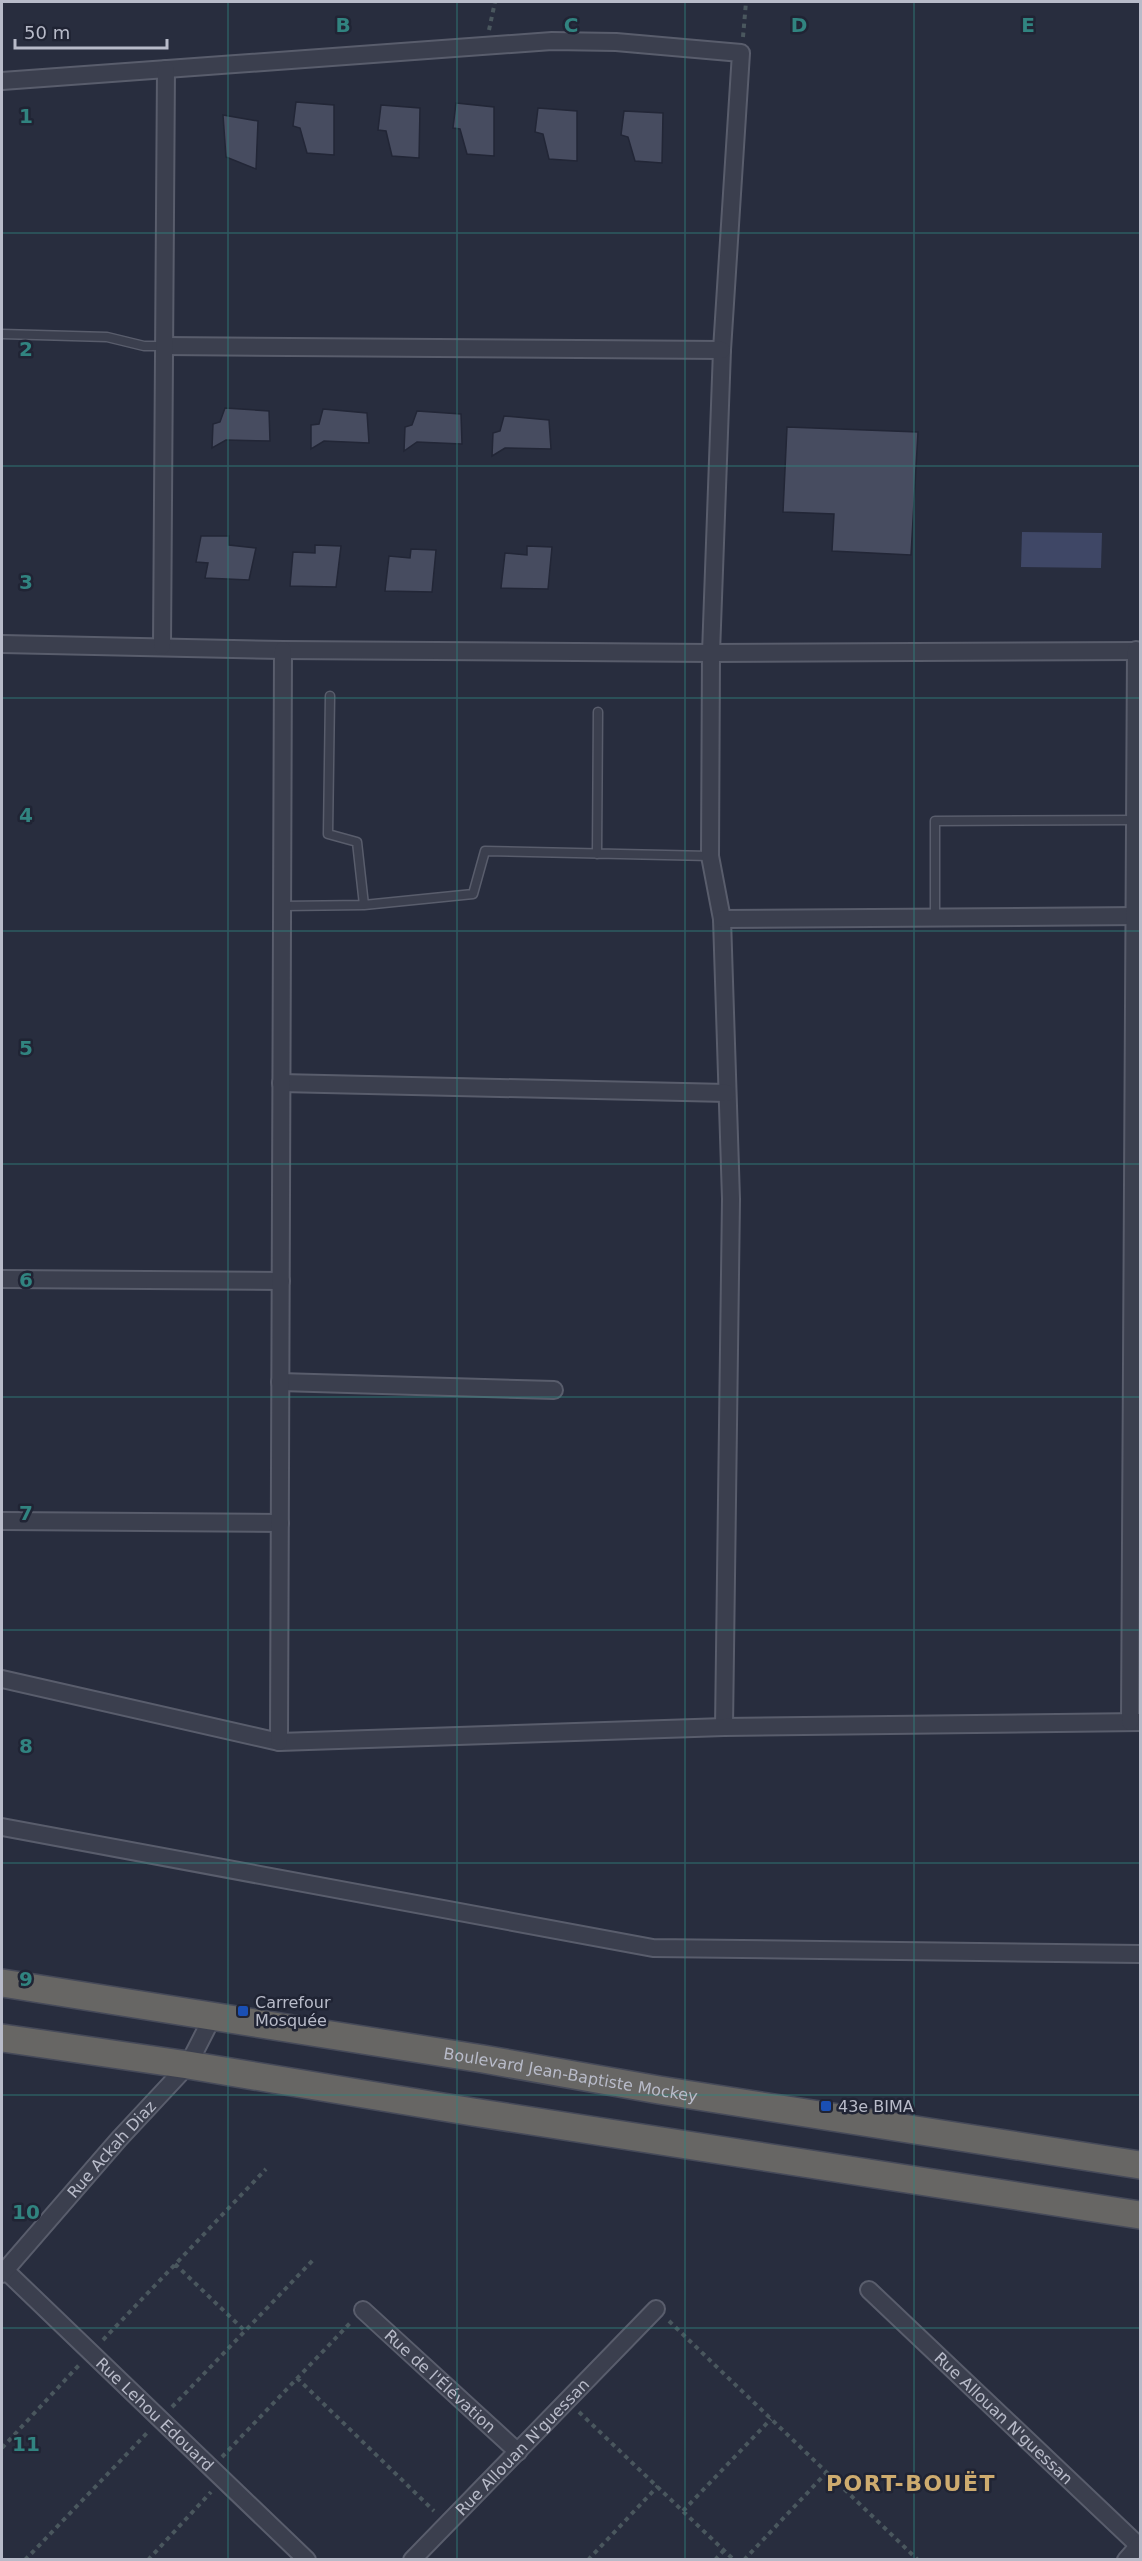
<svg xmlns="http://www.w3.org/2000/svg" width="1142" height="2561" font-family="'DejaVu Sans',sans-serif">
	<style>
		.water { fill: #3f4766 }
		.building { fill: #474c60; stroke: #222636; stroke-width: 1.5 }
		.lines { fill: none; stroke-linecap: round; stroke-linejoin: round }
		.service-casing { stroke: #595d6c; stroke-width: 11 }
		.minor-casing { stroke: #595d6c; stroke-width: 20 }
		.trunk-casing { stroke: #464a59; stroke-width: 30 }
		.path { stroke: #4a575e; stroke-width: 4; stroke-dasharray: 4.5 4.5; stroke-linecap: butt }
		.service { stroke: #3b3f4e; stroke-width: 8 }
		.minor { stroke: #3b3f4e; stroke-width: 16 }
		.trunk { stroke: #676664; stroke-width: 27 }
		.grid { fill: none; stroke: #318480; stroke-width: 1.5; stroke-opacity: 0.55 }
		.transit-dot { fill: #1a4fb4; stroke: #202434; stroke-width: 2 }
		.labels { text-anchor: middle; stroke-width: 5; stroke-linejoin: round; paint-order: stroke }
		.poi-label { font-size: 16px; fill: #b8bbc9; stroke: #202434; text-anchor: start }
		.street-label { font-size: 16px; fill: #b8bbc9; stroke: #202434 }
		.district-label { font-size: 22px; font-weight: bold; letter-spacing: 1.5px; fill: #cdab6f; stroke: #202434 }
		.grid-label { font-size: 20px; text-anchor: middle; font-weight: bold; fill: #318480; stroke: #202434; stroke-width: 5; stroke-linejoin: round; paint-order: stroke }
	</style>
	<rect width="100%" height="100%" fill="#282d3e"/>
	<path class="water" d="M1022,532L1102,533L1101,568L1021,567Z"/>
	<path class="building" d="M296,102L334,105V155L307,153L300,128L293,126Z
		M456,103L494,107V156L467,154L460,129L453,128Z
		M381,105L420,108L419,158L392,156L386,131L378,130Z
		M538,108L577,111V161L549,159L543,134L535,132Z
		M624,111L663,113L662,163L635,161L628,137L621,135Z
		M223,115L258,121L256,169L226,157Z
		M225,408L269,411L270,441L226,440L212,448L213,424L220,422Z
		M323,409L367,413L369,443L324,441L311,449V425L319,424Z
		M417,411L461,414L462,444L417,442L404,451L405,427L412,425Z
		M504,416L549,420L551,449L505,448L492,456L493,433L500,431Z
		M787,427L918,432L911,555L832,551L834,514L783,512Z
		M201,536H229V545L256,548L249,580L205,578L208,563L196,562Z
		M315,545L341,546L336,587L290,586L293,552L315,553Z
		M527,546L552,547L548,589L501,588L505,553L527,555Z
		M411,549L436,550L432,592L385,591L389,556L410,558Z"/>
	<g class="lines">
		<defs>
			<path id="service" d="M2,334L107,337L144,346H164
				M330,696L328,834L357,842L364,905
				M597,854L598,712
				M283,906L364,905L473,894L485,851L710,856
				M935,917V821L1135,820"/>
			<g id="minor">
				<path d="M2,81L552,41L616,42L741,53L722,350L711,653L710,856L722,919L731,1199L724,1727"/>
				<path d="M164,346L722,350"/>
				<path d="M2,644L283,650L711,653L1140,651"/>
				<path d="M162,646L166,69"/>
				<path d="M722,919L1140,916"/>
				<path d="M281,1083L727,1093"/>
				<path d="M2,1279L281,1281"/>
				<path d="M280,1382L554,1390"/>
				<path d="M2,1521L280,1523"/>
				<path d="M2,1679L279,1742L724,1727L1140,1722"/>
				<path d="M1130,1722L1136,650"/>
				<path d="M279,1742L283,650"/>
				<path d="M2,1827L653,1948L1140,1954"/>
				<path id="s1" d="M5,2270L307,2560"/>
				<path id="s2" d="M2,2274L119,2139L188,2065L212,2018"/>
				<path id="s3" d="M869,2290L1139,2546"/>
				<path id="s4" d="M363,2310L518,2452"/>
				<path id="s5" d="M412,2560L656,2309"/>
				<path d="M1126,2560L1140,2544"/>
			</g>
			<g id="trunk">
				<path id="s6" d="M2,1983L483,2059L659,2090L1140,2165"/>
				<path d="M2,2038L188,2065L473,2112L1140,2215"/>
			</g>
		</defs>
		<use href="#service" class="service-casing"/>
		<use href="#minor" class="minor-casing"/>
		<use href="#trunk" class="trunk-casing"/>
		<path class="path" d="M489,30L495,2
			M743,37L746,2
			M175,2264L245,2331
			M669,2321L918,2560
			M103,2340L266,2169
			M297,2378L434,2511
			M172,2407L315,2258
			M579,2412L734,2560
			M2,2448L79,2365
			M222,2457L352,2321
			M683,2511L771,2419
			M25,2560L148,2432
			M148,2560L211,2492
			M588,2560L658,2486
			M715,2560L724,2550
			M744,2560L827,2472"/>
		<use href="#service" class="service"/>
		<use href="#minor" class="minor"/>
		<use href="#trunk" class="trunk"/>
	</g>
	<path class="grid" d="M228,2V2560M457,2V2560M685,2V2560M914,2V2560M2,233H1140M2,466H1140M2,698H1140M2,931H1140M2,1164H1140M2,1397H1140M2,1630H1140M2,1863H1140M2,2095H1140M2,2328H1140"/>
	<g class="transit-dot">
		<rect x="237" y="2005" width="12" height="12" rx="3"/>
		<rect x="820" y="2100" width="12" height="12" rx="3"/>
	</g>
	<g class="labels">
		<g class="poi-label">
			<text x="255" y="2008">Carrefour<tspan x="255" dy="18">Mosquée</tspan></text>
			<text x="838" y="2112">43e BIMA</text>
		</g>
		<g class="street-label">
			<text dy="6" stroke="none"><textPath href="#s6" startOffset="576">Boulevard Jean-Baptiste Mockey</textPath></text>
			<text dy="6" stroke="none"><textPath href="#s2" startOffset="166">Rue Ackah Diaz</textPath></text>
			<text dy="6" stroke="none"><textPath href="#s4" startOffset="105">Rue de l'Élévation</textPath></text>
			<text dy="6" stroke="none"><textPath href="#s1" startOffset="208">Rue Lehou Edouard</textPath></text>
			<text dy="6" stroke="none"><textPath href="#s3" startOffset="186">Rue Allouan N'guessan</textPath></text>
			<text dy="6" stroke="none"><textPath href="#s5" startOffset="158">Rue Allouan N'guessan</textPath></text>
		</g>
		<g class="district-label">
			<text x="911" y="2491">PORT-BOUËT</text>
		</g>
	</g>
	<g class="grid-label">
		<text x="343" y="32">B</text>
		<text x="571" y="32">C</text>
		<text x="799" y="32">D</text>
		<text x="1028" y="32">E</text>
		<text x="26" y="123">1</text>
		<text x="26" y="356">2</text>
		<text x="26" y="589">3</text>
		<text x="26" y="822">4</text>
		<text x="26" y="1055">5</text>
		<text x="26" y="1287">6</text>
		<text x="26" y="1520">7</text>
		<text x="26" y="1753">8</text>
		<text x="26" y="1986">9</text>
		<text x="26" y="2219">10</text>
		<text x="26" y="2451">11</text>
	</g>
	<rect width="1142" height="2561" fill="none" stroke="#b8bbc9" stroke-width="6"/>
	<path d="M15 39v9h152v-9" fill="none" stroke="#b8bbc9" stroke-width="3"/>
	<text x="24" y="39" font-size="18" fill="#b8bbc9" stroke="#202434" stroke-width="4.5" paint-order="stroke">50 m</text>
</svg>
